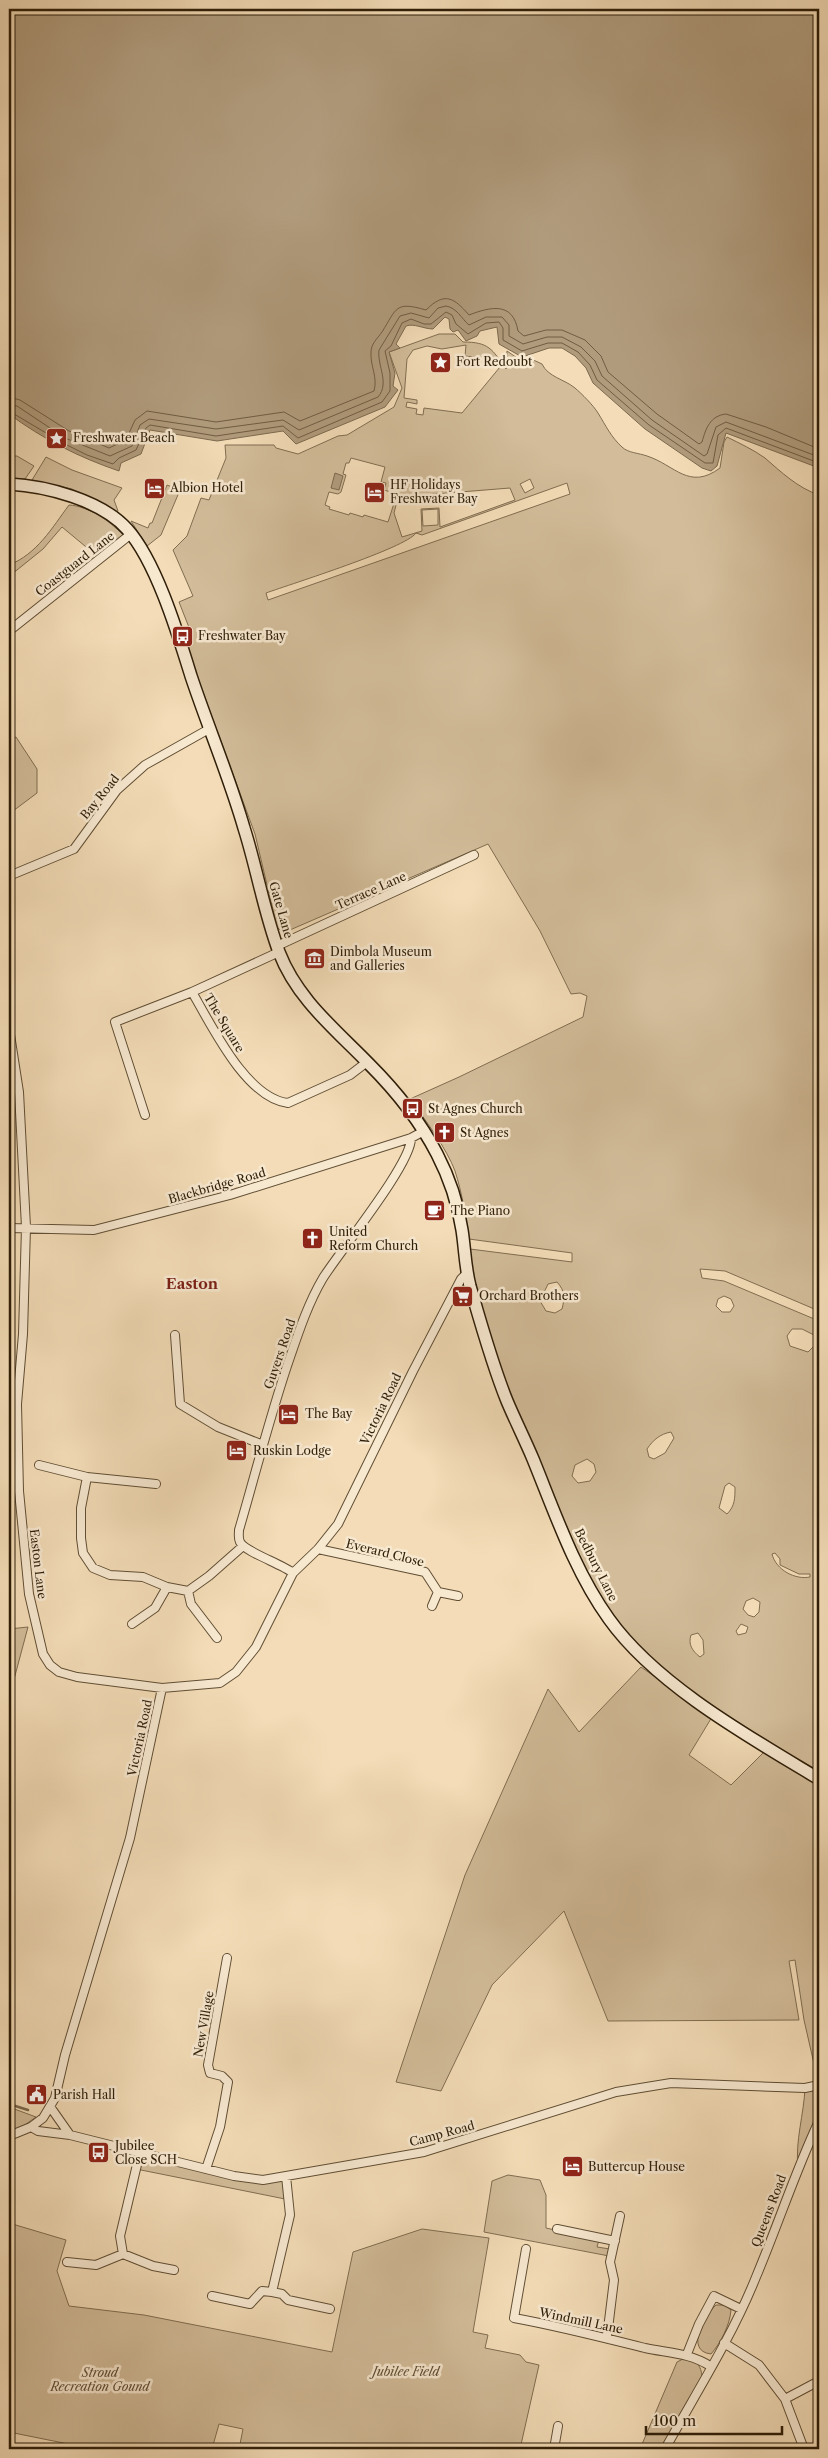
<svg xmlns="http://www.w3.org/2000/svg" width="828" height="2458" font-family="'Libre Caslon Text',serif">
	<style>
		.green { fill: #d2bc99; stroke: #806d50; fill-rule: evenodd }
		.water { fill: #b09b7c; stroke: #7c694e }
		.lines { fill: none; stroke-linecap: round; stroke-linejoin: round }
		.shore { stroke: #705c42; stroke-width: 1 }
		.stream { stroke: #7c694e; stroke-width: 2.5 }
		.street-casing { stroke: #604e34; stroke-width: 10 }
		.secondary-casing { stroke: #2f1e08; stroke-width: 14 }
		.street { stroke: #f7e8d0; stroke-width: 8 }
		.secondary { stroke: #f7e8d0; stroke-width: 11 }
		.labels { text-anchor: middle; stroke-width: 5; stroke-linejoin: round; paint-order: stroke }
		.poi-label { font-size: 12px; fill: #2f1e08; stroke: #f7e8d0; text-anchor: start }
		.street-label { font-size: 12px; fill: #2f1e08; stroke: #f7e8d0 }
		.park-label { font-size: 12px; font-style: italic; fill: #604d34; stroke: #f7e8d0 }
		.quarter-label { font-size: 15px; font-weight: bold; fill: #7a1f14; stroke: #f7e8d0 }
	</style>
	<rect width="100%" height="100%" fill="#f3dcb7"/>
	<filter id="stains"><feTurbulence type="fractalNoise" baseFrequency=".004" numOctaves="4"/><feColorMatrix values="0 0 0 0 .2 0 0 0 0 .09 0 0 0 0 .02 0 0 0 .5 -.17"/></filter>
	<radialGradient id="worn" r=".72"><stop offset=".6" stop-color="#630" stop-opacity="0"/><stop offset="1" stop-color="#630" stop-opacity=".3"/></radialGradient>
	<path class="green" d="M439,334H455L463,342C489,342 492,349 506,369L507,351L520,360L529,358L542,364C548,377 564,379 575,388C582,394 593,405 598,413C606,426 611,437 622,447C628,453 639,453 647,456C675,465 689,491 720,468L724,442L727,437C739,443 754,450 765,458C781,472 798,488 819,495V1311L725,1271L700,1269L702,1278L724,1281L819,1321V1775L773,1748L683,1687L638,1650L596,1594L572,1545L508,1395L469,1272L470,1249L572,1262V1253L469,1239C466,1216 462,1193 455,1171C447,1149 424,1118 410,1099L459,1077L583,1017L587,996L580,993L571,994L540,931L488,844L283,933L277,927L255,834L180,630H190L179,602L193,596L173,550L187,536L201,498L209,500L226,458L225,445H274L276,448L298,454L338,436L347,435L394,407L402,388L389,352ZM466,345L465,356L481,358L484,355L488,357V361L500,363V367L462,413L424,408L423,415L416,414L417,409L406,407L407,402L417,404V400L404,398L407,359L413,350L427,346L442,349ZM351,458L385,467L381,482L386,483L384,490L397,494L388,522L364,515L363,517L350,513L349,515L329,509L330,507L325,505L329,492L338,494L341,492L346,475L343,474L346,463H349ZM530,479L534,488L525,493L520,484ZM567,483L570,494L268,600L266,593C291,584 406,548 416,533L422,535ZM510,488L515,500L440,527L439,508L421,509L422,531L402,537L394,513L398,497ZM438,509V525L423,526L422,510ZM557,1282C565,1291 565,1297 562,1309L555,1313L546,1311L540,1301L548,1284ZM724,1296L731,1299L734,1306L730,1312H722L716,1306L718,1299ZM792,1329H802L814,1335L815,1345L808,1352L790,1346L787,1336ZM671,1432L674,1438L665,1453L654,1459L649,1457L647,1449C653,1440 660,1434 671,1432ZM587,1459L594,1464L596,1472L590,1481L578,1483L572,1476L575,1465ZM729,1483L735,1487C735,1498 735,1506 727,1514L719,1508L725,1486ZM775,1553L780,1559V1565L799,1574H810V1577C795,1580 776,1570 772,1554ZM753,1598L760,1602L759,1612L754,1617L748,1615L743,1609L746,1601ZM741,1624L748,1627L746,1633L738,1635L736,1631ZM698,1633L703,1640L704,1654L700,1657C692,1651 688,1644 691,1635Z
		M9,456H17L34,466L25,479H9Z
		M46,457L72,470L122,488L114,500L118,511L113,513L72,489L32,480Z
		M167,485L180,490L161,535L147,546L131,521L148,528L150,523H152Z
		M69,505C88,506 110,521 123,535L97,556L62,527L43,549L12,574L9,571V565C37,554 52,528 69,505Z
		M16,737L37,769V793L9,814V740Z
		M28,1627L9,1698V1629Z
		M641,1667L712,1717L689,1755L731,1785L766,1750L819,1782V2077H817L804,2020L795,1960L789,1961L799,2020L608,2021L564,1911L492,1985L441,2091L396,2082L465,1875L548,1689L579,1732Z
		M805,2088H819V2118L798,2167C795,2141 804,2114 805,2088Z
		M9,2107L36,2117L22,2127L9,2131Z
		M140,2152L263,2180L286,2176L290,2200L136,2169Z
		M508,2175L540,2180L546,2195V2228L599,2240L597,2247L610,2249L609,2256L484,2232L492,2181Z
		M9,2223L66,2240L57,2271L69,2306L144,2315L332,2352L353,2252L422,2229L489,2238L473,2332L488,2335L485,2348L520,2355L526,2362L539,2365L520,2449H239L243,2429L219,2424L212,2449H93L9,2432Z
		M716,2305H725L731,2310C730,2325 720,2344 711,2354C684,2351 705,2315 716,2305Z
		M687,2357C697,2361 701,2366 702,2376L663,2449H640L677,2362Z"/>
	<path class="water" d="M9,9H819V468L726,433L717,466L711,471L702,468L645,429L593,383L586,368L575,356L562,348H549L522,357L499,344L497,327L480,331L477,336L466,341L458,330L453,332L450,329L449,319L445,317L433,329C424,329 414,323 406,326L396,344L400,348L389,352L395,373L393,386L398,390L385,407L296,444L283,431L217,441L150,430L141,454L121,463L119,471C78,457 43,439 9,414Z
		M335,473L343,476L339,490L331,488Z"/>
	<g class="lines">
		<path class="shore" d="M9,397L20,400L69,431L109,448L126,440L135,420L147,411L216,422L284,412L300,421L374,391C378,377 370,366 371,352C371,344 377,339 382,332C397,308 395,301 426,310C445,291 454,298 469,315C490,307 513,301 518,331L524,336L546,330H562L585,340L601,356L608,372L657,414L699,444L702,442C706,428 710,416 726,414L766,427L819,449
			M9,405L17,406L65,438L110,456L132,446L140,425L149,419L216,429L283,420L299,430L378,397C390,383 377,366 379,350L400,316L411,313L429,318L438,308L446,306C457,308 461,318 469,325L486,317H502L509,325V336L523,344L547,337H562L581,347L595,361L602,376L652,420L704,456L707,454L716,427L726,422L819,457
			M9,411L63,443L87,455L113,464L119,458L136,450L146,428L150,425L216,436L283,426L298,438L382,402L390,391V373L385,351L391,346L402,323L411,319L424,324H431L446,312L452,315L456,324L468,334L486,323L499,322L503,328V340L522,351L548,343H562L578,352L590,365L597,380L649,425L705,463H713L718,435L726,428L819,463"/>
		<path class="stream" d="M9,2104L28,2110"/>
		<defs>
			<path id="street" d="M9,631L131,534
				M9,876L74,849L117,790L145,765L209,729
				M277,946L474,855
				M279,952L192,992C212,1026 246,1098 288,1103L350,1075L367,1062
				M9,1028L19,1092L26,1227L23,1334L17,1404L19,1491L29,1594L43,1654L50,1665L59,1672L77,1677L162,1688L220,1683L236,1672L256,1647L293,1573L318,1549L338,1524L413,1371L461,1279L467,1273
				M145,1115L115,1022L192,992
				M9,1228L94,1230L230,1195L411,1138L424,1131
				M175,1335L180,1404L218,1427L263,1445
				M39,1465L87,1477L81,1508V1538L83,1553L93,1568L110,1575L143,1577L167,1587L188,1591L209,1576L243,1546
				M87,1477L156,1484
				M318,1549L425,1572L438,1592L458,1596
				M293,1573C282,1564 245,1552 240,1542C238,1538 239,1534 239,1530C255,1475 269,1420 287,1366C297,1337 307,1305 323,1278C340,1251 412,1163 411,1138
				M188,1591L191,1604L217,1638
				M432,1606L438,1592
				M132,1624L155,1608L167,1587
				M51,2108L70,2135
				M31,2127L38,2131L70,2135L234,2176L263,2180L424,2152L616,2092L671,2083L805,2088L819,2085
				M9,2136L31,2127L43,2118L55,2098L65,2055L130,1838L162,1688
				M206,2169L220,2127L228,2082L222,2076L210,2073L208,2065L227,1958
				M286,2176L290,2215L272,2292L282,2294L288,2300L330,2309
				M557,2229L615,2241
				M526,2249L514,2318C558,2326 601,2337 645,2348C668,2353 690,2353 710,2366
				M123,2254L120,2236L140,2152
				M67,2262L96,2265L123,2254L153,2266L174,2270
				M212,2296L250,2304L262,2291L272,2292
				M607,2337L614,2280L610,2262L620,2216
				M724,2343L759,2365L785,2399L804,2449
				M687,2354L699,2324L714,2296L741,2309
				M785,2399L819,2381
				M554,2449L558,2426
				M665,2449C696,2393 732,2337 756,2277C778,2225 795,2172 819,2121"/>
			<path id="secondary" d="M9,484C46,486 101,500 127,529C156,561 178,634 191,676C208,727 229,776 244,828C257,869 264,912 279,952C297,999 335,1029 369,1064C395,1090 420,1121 437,1154C449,1177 458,1204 462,1230C465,1249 465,1267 470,1286C481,1324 492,1364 507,1401C515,1420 525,1440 533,1459C555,1513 575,1572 609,1619C656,1685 751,1738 819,1779"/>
		</defs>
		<use href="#street" class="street-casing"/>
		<use href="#secondary" class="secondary-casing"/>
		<use href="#street" class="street"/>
		<use href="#secondary" class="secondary"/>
	</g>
	<defs>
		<symbol id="sight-square" viewBox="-11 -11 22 22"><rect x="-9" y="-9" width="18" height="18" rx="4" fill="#8f2418" stroke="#f7e8d0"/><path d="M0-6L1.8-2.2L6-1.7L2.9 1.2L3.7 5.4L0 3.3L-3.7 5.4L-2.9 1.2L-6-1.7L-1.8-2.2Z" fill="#fff"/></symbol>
		<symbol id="hotel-square" viewBox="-11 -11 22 22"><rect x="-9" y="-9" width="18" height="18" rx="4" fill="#8f2418" stroke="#f7e8d0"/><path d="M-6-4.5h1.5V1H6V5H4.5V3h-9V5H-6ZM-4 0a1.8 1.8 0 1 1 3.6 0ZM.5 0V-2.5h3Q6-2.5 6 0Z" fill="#fff"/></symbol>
		<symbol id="bus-square" viewBox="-11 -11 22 22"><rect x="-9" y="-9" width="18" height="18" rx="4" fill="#8f2418" stroke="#f7e8d0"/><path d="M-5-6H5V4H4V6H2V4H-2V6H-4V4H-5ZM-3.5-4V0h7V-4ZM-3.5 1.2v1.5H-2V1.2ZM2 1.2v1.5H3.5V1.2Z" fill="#fff"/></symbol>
		<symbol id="museum-square" viewBox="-11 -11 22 22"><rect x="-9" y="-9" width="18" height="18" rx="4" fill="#8f2418" stroke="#f7e8d0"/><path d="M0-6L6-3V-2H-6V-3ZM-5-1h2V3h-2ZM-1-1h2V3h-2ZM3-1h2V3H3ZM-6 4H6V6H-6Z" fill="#fff"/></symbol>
		<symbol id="church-square" viewBox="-11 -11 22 22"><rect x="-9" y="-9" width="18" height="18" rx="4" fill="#8f2418" stroke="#f7e8d0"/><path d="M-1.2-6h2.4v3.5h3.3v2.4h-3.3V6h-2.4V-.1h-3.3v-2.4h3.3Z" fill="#fff"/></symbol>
		<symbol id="cafe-square" viewBox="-11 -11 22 22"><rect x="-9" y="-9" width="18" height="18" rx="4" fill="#8f2418" stroke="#f7e8d0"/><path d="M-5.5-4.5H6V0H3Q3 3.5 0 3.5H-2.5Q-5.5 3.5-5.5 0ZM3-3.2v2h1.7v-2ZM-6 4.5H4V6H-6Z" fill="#fff"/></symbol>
		<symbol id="supermarket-square" viewBox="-11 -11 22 22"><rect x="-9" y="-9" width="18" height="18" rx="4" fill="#8f2418" stroke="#f7e8d0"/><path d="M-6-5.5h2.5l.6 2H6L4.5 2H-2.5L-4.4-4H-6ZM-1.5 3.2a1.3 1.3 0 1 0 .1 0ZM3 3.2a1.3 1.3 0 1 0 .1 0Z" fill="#fff"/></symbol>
		<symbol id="civic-square" viewBox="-11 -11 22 22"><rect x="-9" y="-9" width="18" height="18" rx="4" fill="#8f2418" stroke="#f7e8d0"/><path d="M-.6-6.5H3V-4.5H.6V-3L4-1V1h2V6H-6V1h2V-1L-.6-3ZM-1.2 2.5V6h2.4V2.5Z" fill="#fff"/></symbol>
	</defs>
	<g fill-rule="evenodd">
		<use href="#sight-square" x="428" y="350" width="25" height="25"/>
		<use href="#sight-square" x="44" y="426" width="25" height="25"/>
		<use href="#hotel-square" x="142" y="476" width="25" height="25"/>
		<use href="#hotel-square" x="362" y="480" width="25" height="25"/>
		<use href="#bus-square" x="170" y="624" width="25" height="25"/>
		<use href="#museum-square" x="302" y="946" width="25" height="25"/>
		<use href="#bus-square" x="400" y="1096" width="25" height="25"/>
		<use href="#church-square" x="432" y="1120" width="25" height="25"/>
		<use href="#cafe-square" x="422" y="1198" width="25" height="25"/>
		<use href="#church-square" x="300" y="1226" width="25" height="25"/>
		<use href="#supermarket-square" x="450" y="1284" width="25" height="25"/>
		<use href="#hotel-square" x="276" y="1402" width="25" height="25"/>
		<use href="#hotel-square" x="224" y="1438" width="25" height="25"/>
		<use href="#civic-square" x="24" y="2082" width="25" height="25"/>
		<use href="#bus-square" x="86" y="2140" width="25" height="25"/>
		<use href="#hotel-square" x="560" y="2154" width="25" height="25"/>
	</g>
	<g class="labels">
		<g class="poi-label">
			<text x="456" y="366">Fort Redoubt</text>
			<text x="73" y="442">Freshwater Beach</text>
			<text x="390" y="489">HF Holidays<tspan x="390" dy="14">Freshwater Bay</tspan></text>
			<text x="170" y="492">Albion Hotel</text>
			<text x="198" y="640">Freshwater Bay</text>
			<text x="330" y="956">Dimbola Museum<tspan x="330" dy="14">and Galleries</tspan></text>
			<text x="428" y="1113">St Agnes Church</text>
			<text x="460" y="1137">St Agnes</text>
			<text x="451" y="1215">The Piano</text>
			<text x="329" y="1236">United<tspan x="329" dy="14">Reform Church</tspan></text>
			<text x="479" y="1300">Orchard Brothers</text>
			<text x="305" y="1418">The Bay</text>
			<text x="253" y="1455">Ruskin Lodge</text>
			<text x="53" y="2099">Parish Hall</text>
			<text x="115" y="2150">Jubilee<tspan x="115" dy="14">Close SCH</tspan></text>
			<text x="588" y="2171">Buttercup House</text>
		</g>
		<g class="street-label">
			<text transform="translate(75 564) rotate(-38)" y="4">Coastguard Lane</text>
			<text transform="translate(100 797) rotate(-51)" y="4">Bay Road</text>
			<text transform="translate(371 891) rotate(-24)" y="4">Terrace Lane</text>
			<text transform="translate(281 910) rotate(74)" y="4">Gate Lane</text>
			<text transform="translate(224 1023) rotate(59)" y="4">The Square</text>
			<text transform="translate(217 1186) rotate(-16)" y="4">Blackbridge Road</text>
			<text transform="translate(280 1354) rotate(-71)" y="4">Guyers Road</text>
			<text transform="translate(381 1409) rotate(-64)" y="4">Victoria Road</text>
			<text transform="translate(385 1553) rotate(14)" y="4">Everard Close</text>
			<text transform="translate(38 1564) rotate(83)" y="4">Easton Lane</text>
			<text transform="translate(596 1565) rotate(63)" y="4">Bedbury Lane</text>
			<text transform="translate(140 1738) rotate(-78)" y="4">Victoria Road</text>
			<text transform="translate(204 2024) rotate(-80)" y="4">New Village</text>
			<text transform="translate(442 2134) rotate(-15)" y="4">Camp Road</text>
			<text transform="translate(769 2211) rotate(-69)" y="4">Queens Road</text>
			<text transform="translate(581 2321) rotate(12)" y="4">Windmill Lane</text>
		</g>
		<g class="park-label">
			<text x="406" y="2376">Jubilee Field</text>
			<text x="100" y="2377">Stroud<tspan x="100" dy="14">Recreation Gound</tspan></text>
		</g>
		<g class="quarter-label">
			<text x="192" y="1289">Easton</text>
		</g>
	</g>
	<rect width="828" height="2458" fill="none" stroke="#f3dcb7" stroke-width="30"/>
	<rect x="10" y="10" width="808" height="2438" fill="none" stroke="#2f1e08" stroke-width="2.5"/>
	<rect x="15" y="15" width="798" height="2428" fill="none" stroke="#2f1e08"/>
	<path d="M646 2426v8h136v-8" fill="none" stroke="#2f1e08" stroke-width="2.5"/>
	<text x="653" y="2426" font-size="15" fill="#2f1e08" stroke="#f7e8d0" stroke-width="4" paint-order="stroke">100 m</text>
	<rect width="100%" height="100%" filter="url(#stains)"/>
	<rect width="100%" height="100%" fill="url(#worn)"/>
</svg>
